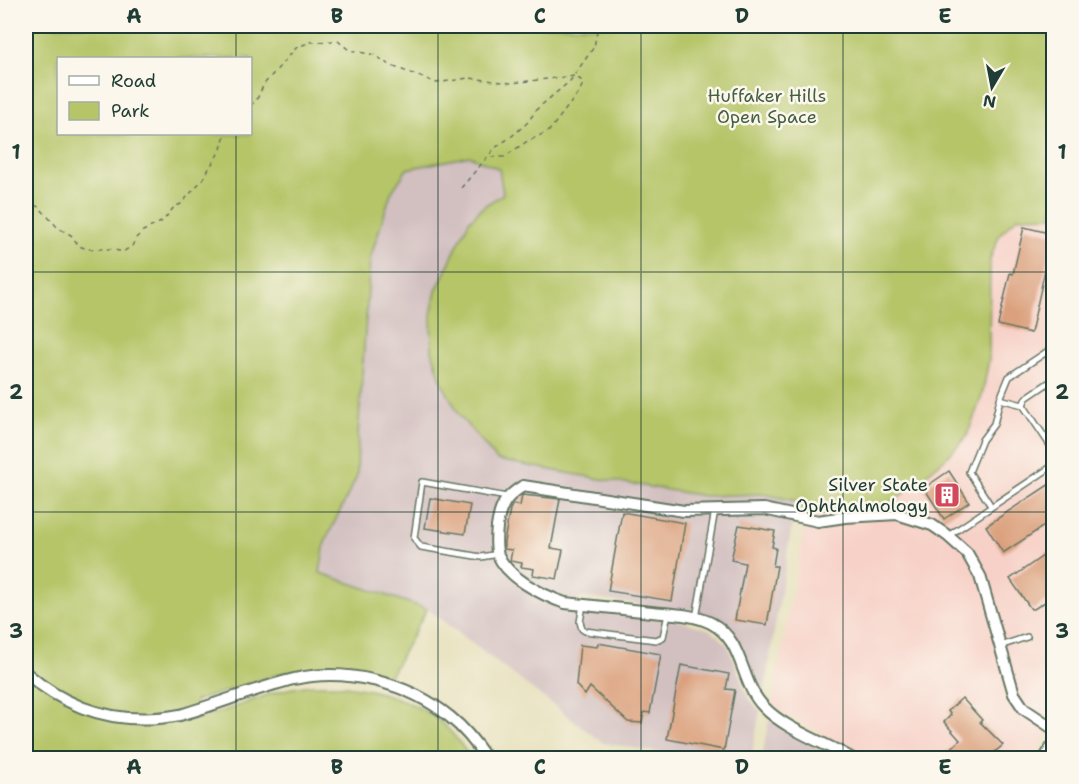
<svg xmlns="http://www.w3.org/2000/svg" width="1079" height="784" font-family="'Shantell Sans',sans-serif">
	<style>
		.built { fill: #f7d1c8 }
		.industrial { fill: #d2bfc0 }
		.green { fill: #b5c568; stroke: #6a814e; stroke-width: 1.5; fill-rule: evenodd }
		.building { fill: #dba17e }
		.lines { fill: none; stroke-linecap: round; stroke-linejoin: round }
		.lane-casing { stroke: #657663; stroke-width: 8 }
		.street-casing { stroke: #657663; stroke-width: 14 }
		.path { stroke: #657663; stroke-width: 1.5; stroke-dasharray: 4.5 4.5; stroke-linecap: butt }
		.lane { stroke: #fff; stroke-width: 5 }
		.street { stroke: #fff; stroke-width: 10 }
		.grid { fill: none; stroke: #1f3d34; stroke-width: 1.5; stroke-opacity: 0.55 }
		.labels { text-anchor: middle; stroke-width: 5; stroke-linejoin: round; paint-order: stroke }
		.park-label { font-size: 18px; fill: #445f41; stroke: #fbf7ec }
		.poi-label { font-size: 18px; fill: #1f3d34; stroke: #fbf7ec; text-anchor: end }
		.neatline { fill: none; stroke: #1f3d34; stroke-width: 2 }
		.grid-label { font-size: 20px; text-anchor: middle; font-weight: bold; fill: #1f3d34 }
	</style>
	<rect width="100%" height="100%" fill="#fbf7ec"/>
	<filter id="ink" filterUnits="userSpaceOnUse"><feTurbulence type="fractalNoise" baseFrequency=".0167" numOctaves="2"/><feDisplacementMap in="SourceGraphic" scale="12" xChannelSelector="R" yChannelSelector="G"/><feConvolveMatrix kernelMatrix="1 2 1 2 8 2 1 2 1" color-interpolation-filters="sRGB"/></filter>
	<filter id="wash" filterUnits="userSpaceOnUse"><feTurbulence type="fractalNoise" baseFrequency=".008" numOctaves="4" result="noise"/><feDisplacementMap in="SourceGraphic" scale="24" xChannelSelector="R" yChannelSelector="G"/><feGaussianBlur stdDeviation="1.35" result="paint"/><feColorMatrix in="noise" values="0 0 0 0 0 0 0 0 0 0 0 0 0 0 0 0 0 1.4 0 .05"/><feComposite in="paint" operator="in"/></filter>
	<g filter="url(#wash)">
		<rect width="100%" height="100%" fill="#e6e0bb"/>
		<path class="built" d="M1053,216L1054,724L1034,758H862L836,742L784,714L772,705L807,514L887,505L898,498L945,459L967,436L989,289L990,259L1000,234L1018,217Z"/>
		<path class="industrial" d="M470,156L499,169L503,195L484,206L442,383L460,416L497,460L595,478L704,496L763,494L796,501L764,692L761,694L743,647L725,625L714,618L688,610L579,597L576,611L680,621L708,629L718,636L728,646L748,697L760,711L751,758H693L603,743L427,609L320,573L325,542L357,476L358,436L370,259L391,193L407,169Z
			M769,720L788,732L837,758H762Z"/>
		<path class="green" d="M26,26H1053V216L1018,217L1000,234L990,259L989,360L982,396L967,436L945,459L898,498L887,505L807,514L796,501L763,494L704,496L595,478L497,460L460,416L442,383L432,351L431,315L436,291L469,221L484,206L503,194L499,169L470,156L407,169L391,193L370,259L358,436L357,476L325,542L320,573L427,609L390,676L327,668L279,674L195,701L192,720C224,713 256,697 288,689C336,677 408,692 445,726C455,735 463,747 471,758H26ZM58,58H250V134H58Z"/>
		<g id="blocks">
			<path class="building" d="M1024,227L1053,234L1031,333L998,325L1010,273L1013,274Z
				M949,471L969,502L944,519L924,488Z
				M1053,482V520L1003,553L986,526Z
				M522,495L560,499L551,548L563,550L557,579L533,575L534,569L521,567L522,563L510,561L512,550L504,549V542L510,509L513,504L520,506Z
				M430,498L470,505L465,534L425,528Z
				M622,512L685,523L672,601L608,591Z
				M739,525L775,531L772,547L776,548L773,566H777L767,625L735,620L745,563L731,560Z
				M1053,549V597L1034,609H1031L1010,579Z
				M598,643L661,654L650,713L644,712L642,723L628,722L590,687L585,695L576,685L580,645L597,647Z
				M681,665L729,674L726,689L735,690L724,750L667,739Z
				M962,698L982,720L980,722L1003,745L987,759H940L960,740L944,722L951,715L948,711Z"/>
		</g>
	</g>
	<g filter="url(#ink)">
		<use href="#blocks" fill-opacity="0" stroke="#657663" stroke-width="1.5"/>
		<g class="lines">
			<defs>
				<path id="lane" d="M1054,379L1026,398L1023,405L1054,451
					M1000,399L1009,377L1054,347
					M991,506L969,472L982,440L994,424L1000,399L1023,405
					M948,536L1054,465
					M498,554L481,557L421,547L414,538L422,482L507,497
					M583,605L580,622L582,629L585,631L656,640L663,637L668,614
					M696,618L715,510
					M1000,646L1027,637"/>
				<path id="street" d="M26,673C71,712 122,726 180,715C218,704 256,688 294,679C346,667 409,683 450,717C465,729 476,743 486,758
					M851,758C825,743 783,728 764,707C739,682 745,641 711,623C693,614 671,614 652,612C623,609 594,606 565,603C542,595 508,578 498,555C495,546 496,536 497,527C500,506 505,497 523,486L684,511L764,509L818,521L845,517L897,514L932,525L948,536L967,553L980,576L1014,694L1024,709L1054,729
					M1045,758L1054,743"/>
			</defs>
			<use href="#lane" class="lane-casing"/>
			<use href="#street" class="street-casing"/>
			<path class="path" d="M26,37L39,26
				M250,105L256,101L264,84L297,47L311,42L338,41L349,50L375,55L389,65L437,83L468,78L512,83L574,76L581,80L582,86L579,92L549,131L526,142L504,157H488
				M461,188L495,148L512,136L527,123L538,108L570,81L594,47L598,26
				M26,202L39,207L58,228L71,235L79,246L87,249H111L123,252L132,246L136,238L143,231L163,221L174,207L181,204L202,180L221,149L225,134"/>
			<use href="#lane" class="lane"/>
			<use href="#street" class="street"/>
		</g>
	</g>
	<path class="grid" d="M236,26V58M438,26V758M641,26V758M843,26V758M236,134V758M26,272H1054M26,512H1054"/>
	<defs>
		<symbol id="building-square" viewBox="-11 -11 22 22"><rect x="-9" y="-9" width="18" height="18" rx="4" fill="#d1495b" stroke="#fbf7ec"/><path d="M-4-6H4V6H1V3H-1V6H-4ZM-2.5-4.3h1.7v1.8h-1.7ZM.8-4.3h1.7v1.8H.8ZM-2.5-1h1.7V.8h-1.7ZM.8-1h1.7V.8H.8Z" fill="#fff"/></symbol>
	</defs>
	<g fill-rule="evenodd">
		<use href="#building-square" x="932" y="480" width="30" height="30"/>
	</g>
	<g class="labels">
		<g class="park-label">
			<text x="767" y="102">Huffaker Hills<tspan x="767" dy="21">Open Space</tspan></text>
		</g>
		<g class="poi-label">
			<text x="928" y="491">Silver State<tspan x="928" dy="21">Ophthalmology</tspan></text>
		</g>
	</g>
	<rect width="1079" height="784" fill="none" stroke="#fbf7ec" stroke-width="66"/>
	<rect x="57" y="57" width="195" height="78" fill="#fbf7ec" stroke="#a3ada2" stroke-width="1.5"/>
	<rect x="69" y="76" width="30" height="9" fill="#ffffff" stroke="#a3ada2" stroke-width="1.5"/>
	<text x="111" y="87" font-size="18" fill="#1f3d34">Road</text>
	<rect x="69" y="102" width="30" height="18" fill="#b5c568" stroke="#a3ada2" stroke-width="1.5"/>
	<text x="111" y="117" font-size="18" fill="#1f3d34">Park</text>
	<g transform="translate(992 87) rotate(190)" stroke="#fbf7ec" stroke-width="4.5" paint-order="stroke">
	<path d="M0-4.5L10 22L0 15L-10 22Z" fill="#1f3d34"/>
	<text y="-9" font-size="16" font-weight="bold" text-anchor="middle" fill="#1f3d34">N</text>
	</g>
	<rect x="33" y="33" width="1013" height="718" class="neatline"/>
	<g class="grid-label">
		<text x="134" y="23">A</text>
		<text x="337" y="23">B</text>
		<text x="540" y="23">C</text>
		<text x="742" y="23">D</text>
		<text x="945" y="23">E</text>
		<text x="16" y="159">1</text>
		<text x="1062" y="159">1</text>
		<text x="16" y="399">2</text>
		<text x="1062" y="399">2</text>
		<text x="16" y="638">3</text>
		<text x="1062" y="638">3</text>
		<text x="134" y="774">A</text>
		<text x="337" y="774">B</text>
		<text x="540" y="774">C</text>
		<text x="742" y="774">D</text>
		<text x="945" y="774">E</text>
	</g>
</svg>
